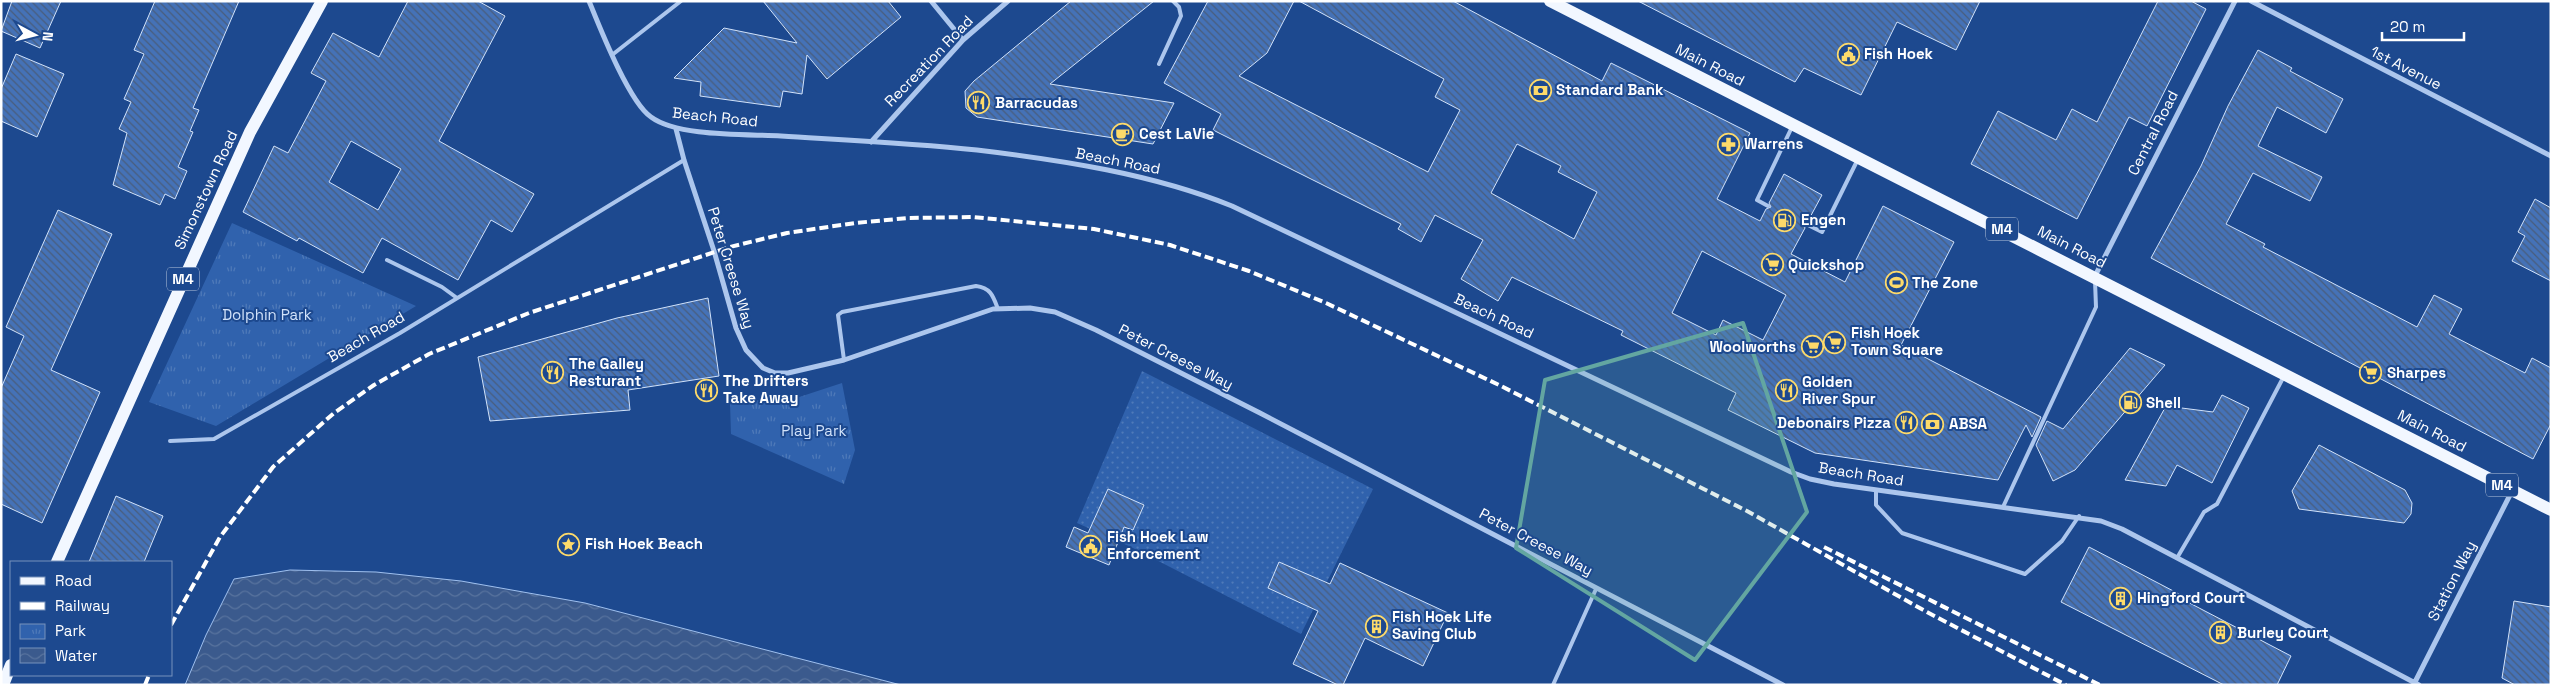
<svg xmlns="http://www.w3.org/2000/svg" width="2552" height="686" font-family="'Space Grotesk',sans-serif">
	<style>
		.grass { fill: url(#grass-dots) }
		.park { fill: url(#park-tufts) }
		.water { fill: url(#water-waves); stroke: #9fc0ef }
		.building { fill: url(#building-back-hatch); stroke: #d1e2fa; fill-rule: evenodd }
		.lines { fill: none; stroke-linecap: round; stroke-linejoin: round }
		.service { stroke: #acc6ed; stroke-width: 4 }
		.minor { stroke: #acc6ed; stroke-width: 5 }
		.primary { stroke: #f2f7ff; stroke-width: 12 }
		.rail { stroke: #fff; stroke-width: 4; stroke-dasharray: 9 4; stroke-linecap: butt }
		.marked { fill: #63a6a1; fill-opacity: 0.2; stroke: #63a6a1; stroke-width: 4; stroke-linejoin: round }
		.labels { text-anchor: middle; stroke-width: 4; stroke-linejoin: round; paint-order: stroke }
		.shield { fill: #1d498f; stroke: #bbc8dd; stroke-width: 1 }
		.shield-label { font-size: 14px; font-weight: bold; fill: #fff }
		.poi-label { font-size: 15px; font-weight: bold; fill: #fff; stroke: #1d498f; text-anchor: start }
		.street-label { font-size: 15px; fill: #fff; stroke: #1d498f }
		.park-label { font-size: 15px; fill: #d1e2fa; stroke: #1d498f }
	</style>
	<defs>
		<pattern id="grass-dots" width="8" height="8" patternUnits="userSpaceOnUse" patternTransform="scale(1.25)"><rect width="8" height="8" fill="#3062ad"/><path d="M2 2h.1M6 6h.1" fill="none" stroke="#4f7ab9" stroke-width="1.8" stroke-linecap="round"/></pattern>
		<pattern id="park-tufts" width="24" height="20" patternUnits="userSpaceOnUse" patternTransform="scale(1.25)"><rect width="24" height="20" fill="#3062ad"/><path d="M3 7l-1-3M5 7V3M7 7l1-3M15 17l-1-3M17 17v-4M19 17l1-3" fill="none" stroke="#4f7ab9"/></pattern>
		<pattern id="water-waves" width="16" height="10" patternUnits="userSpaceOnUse" patternTransform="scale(1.25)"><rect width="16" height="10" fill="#3b5a8d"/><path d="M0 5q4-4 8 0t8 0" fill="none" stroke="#58739e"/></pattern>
		<pattern id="building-back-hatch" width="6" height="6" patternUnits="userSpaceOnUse" patternTransform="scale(1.25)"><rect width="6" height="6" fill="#4572b7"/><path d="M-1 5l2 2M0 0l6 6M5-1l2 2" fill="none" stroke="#495d7c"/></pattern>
	</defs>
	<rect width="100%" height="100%" fill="#1d498f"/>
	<path class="grass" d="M1142,371L1373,489L1301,634L1131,547L1077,523Z"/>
	<path class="park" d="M232,223L416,306L216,426L149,402Z
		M842,383L855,450L844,484L731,434L730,402L740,397L778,404Z"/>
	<path class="water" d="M290,570L376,572L461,581L585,603L901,685H185L206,635L234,579Z"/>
	<path class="building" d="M12,1H61L40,48L1,31Z
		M155,1H239L193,108L199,110L190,131L193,132L178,167L187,171L175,199L165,194L160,205L113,185L127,133L119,129L131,102L124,99L144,54L134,50Z
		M408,1H478L505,16L439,141L534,194L512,232L491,220L458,280L382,238L363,273L299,238L297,241L243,212L274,146L288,153L326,81L311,73L333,33L379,57ZM351,141L401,169L378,210L329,182Z
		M763,1H888L901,17L827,79L807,55L802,94L783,91L780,107L700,96L701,82L674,78L724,28L797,43Z
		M1071,1H1154L1050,84L1174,103L1153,144L977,117L966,108L965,91L974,81Z
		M1208,1H1294L1267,53L1239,76L1428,172L1460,110L1435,97L1444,79L1299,1H1453L1602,81L1611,63L1750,133L1717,199L1760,221L1766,209L1771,207L1769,203L1784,174L1822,195L1808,221L1803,222L1805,228L1791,254L1845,282L1883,206L1954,242L1901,345L2041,417L2032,437L2026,425L1998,480L1815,453L1728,410L1736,393L1621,335L1623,331L1512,277L1498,301L1461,279L1483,240L1435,215L1421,242L1398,229L1401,224L1213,130L1221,114L1164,83ZM1517,144L1561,166L1558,172L1597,192L1574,239L1491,193ZM1702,251L1786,295L1763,340L1723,320L1716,335L1672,313Z
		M1638,1H1980L1956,50L1897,22L1861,95L1804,68L1795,82Z
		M2158,1H2191L2206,9L2147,126L2129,117L2077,219L1971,164L1998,111L2056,140L2072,109L2097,122Z
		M2258,50L2292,68L2290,71L2343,99L2326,133L2277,107L2258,146L2322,177L2310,201L2253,173L2226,224L2265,244L2263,247L2417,327L2434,295L2462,309L2449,334L2525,373L2532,358L2551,368V424L2533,459L2151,258L2201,166L2228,106Z
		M16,54L64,74L37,137L1,121V89Z
		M2535,199L2551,208V281L2512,261L2525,236L2518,232Z
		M58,210L112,234L51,370L100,392L42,523L1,504V388L24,336L6,327Z
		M708,298L719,376L628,390L630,410L490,421L478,357L617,318Z
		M2130,348L2165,365L2075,470L2053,481L2036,445L2047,421L2063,429Z
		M2222,395L2249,408L2212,483L2177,465L2166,486L2125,480L2166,406L2213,412Z
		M2319,445L2405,490L2412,503L2411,514L2404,523L2299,509L2292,491Z
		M1108,489L1144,505L1133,530L1124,527L1109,565L1066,547L1074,527L1088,533Z
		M116,496L163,516L144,562H89Z
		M2089,547L2181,595L2180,598L2291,656L2277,685H2224L2061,602Z
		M1279,562L1330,584L1340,563L1448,613L1423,666L1365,638L1343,685H1338L1293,664L1318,611L1268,588Z
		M2514,601L2551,607V685H2515L2502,678Z"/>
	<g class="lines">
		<path class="service" d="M612,55L681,1
			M1159,64L1181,16L1179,7L1173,1
			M1768,206L1757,200L1792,127
			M1806,224L1822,232L1857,161
			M387,260L442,287L457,298
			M844,360L838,315L842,312L976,286C991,288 993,296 998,309
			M170,441L214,439L400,333L684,160
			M1876,490V505L1902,533L2025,574L2062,541L2079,516
			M2003,507L2096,307L2095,281
			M2177,558L2204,512L2217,504L2284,376
			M1553,685L1596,589"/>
		<path class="minor" d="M589,1C600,28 629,102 651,117C678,137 746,134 781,136C846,140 912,143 977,150C1061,160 1153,174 1232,206L1791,472L1810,479L1834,484L2101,521L2122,529L2419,685
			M931,1L963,40
			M2251,1L2551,156
			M676,129L684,160L714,251L736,328L746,350L763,368L775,373H788L844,360L993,309L1030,308L1055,312L1096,330L1260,413L1783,685
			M871,142L963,40L1008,1
			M2095,276L2235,1
			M2415,682L2512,491"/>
		<path class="primary" d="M1550,1L2551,510
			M57,562L250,132L322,1
			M3,685L11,665"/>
		<path class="rail" d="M1824,547L2100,685
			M171,625L220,537L273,467L334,413L374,385L429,354L529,313L730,247L787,233L855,223L908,218L973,217L1094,229L1170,245L1249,271L1326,303L1499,385L1747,511L1925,611L2066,685
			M145,685L149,675"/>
	</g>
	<path class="marked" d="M1743,323L1807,512L1695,660L1516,548L1545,380Z"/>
	<defs>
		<symbol id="civic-ring" viewBox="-11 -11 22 22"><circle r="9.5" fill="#1d498f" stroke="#fdda6a" stroke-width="1.5"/><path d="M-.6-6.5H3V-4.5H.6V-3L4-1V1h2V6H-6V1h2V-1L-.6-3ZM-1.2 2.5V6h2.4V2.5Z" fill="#fdda6a"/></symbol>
		<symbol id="bank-ring" viewBox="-11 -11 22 22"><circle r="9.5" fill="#1d498f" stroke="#fdda6a" stroke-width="1.5"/><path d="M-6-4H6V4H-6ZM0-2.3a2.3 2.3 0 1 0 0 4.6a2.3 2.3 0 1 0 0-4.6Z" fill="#fdda6a"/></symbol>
		<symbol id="restaurant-ring" viewBox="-11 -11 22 22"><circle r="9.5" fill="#1d498f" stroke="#fdda6a" stroke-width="1.5"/><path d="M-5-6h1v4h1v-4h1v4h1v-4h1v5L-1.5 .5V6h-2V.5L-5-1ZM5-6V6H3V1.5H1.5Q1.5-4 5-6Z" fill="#fdda6a"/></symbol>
		<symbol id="cafe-ring" viewBox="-11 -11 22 22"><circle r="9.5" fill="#1d498f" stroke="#fdda6a" stroke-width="1.5"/><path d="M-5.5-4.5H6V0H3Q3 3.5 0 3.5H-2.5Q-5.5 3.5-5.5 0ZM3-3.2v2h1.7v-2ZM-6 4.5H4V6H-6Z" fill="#fdda6a"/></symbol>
		<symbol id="pharmacy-ring" viewBox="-11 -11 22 22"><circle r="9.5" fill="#1d498f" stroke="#fdda6a" stroke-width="1.5"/><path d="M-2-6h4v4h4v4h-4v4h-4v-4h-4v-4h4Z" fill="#fdda6a"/></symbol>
		<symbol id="fuel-ring" viewBox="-11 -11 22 22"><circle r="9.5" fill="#1d498f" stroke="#fdda6a" stroke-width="1.5"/><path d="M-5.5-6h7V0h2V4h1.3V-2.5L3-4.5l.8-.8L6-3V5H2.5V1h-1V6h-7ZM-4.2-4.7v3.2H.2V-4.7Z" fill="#fdda6a"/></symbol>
		<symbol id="supermarket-ring" viewBox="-11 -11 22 22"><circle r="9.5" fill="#1d498f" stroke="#fdda6a" stroke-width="1.5"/><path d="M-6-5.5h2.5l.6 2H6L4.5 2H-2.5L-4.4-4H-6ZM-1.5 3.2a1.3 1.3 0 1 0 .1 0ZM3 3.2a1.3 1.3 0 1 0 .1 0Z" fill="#fdda6a"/></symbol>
		<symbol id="stadium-ring" viewBox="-11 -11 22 22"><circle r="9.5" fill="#1d498f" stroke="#fdda6a" stroke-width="1.5"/><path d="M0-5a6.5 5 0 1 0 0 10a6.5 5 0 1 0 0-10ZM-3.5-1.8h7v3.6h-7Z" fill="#fdda6a"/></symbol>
		<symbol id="sight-ring" viewBox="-11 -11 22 22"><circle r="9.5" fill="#1d498f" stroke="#fdda6a" stroke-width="1.5"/><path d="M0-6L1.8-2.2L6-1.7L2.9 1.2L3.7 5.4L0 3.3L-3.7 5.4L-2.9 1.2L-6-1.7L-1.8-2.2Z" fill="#fdda6a"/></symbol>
		<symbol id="building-ring" viewBox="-11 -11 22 22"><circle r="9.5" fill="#1d498f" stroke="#fdda6a" stroke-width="1.5"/><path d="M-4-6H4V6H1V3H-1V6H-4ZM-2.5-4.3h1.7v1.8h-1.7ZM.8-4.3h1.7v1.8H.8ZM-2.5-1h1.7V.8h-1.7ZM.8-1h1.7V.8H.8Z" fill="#fdda6a"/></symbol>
	</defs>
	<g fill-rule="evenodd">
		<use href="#civic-ring" x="1836" y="42" width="25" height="25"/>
		<use href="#bank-ring" x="1528" y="78" width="25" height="25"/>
		<use href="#restaurant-ring" x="966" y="90" width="25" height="25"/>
		<use href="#cafe-ring" x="1110" y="122" width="25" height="25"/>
		<use href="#pharmacy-ring" x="1716" y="132" width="25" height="25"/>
		<use href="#fuel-ring" x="1772" y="208" width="25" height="25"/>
		<use href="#supermarket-ring" x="1760" y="252" width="25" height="25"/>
		<use href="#stadium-ring" x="1884" y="270" width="25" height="25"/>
		<use href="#supermarket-ring" x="1822" y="330" width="25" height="25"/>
		<use href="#supermarket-ring" x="1800" y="334" width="25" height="25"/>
		<use href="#restaurant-ring" x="540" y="360" width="25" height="25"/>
		<use href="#supermarket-ring" x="2358" y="360" width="25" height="25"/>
		<use href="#restaurant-ring" x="694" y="378" width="25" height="25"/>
		<use href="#restaurant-ring" x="1774" y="378" width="25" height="25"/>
		<use href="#fuel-ring" x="2118" y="390" width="25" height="25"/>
		<use href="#restaurant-ring" x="1894" y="410" width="25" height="25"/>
		<use href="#bank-ring" x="1920" y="412" width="25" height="25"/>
		<use href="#sight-ring" x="556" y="532" width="25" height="25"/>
		<use href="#civic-ring" x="1078" y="534" width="25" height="25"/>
		<use href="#building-ring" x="2108" y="586" width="25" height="25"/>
		<use href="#building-ring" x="1364" y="614" width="25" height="25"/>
		<use href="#building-ring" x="2208" y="620" width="25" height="25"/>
	</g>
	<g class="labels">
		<g class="shield">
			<rect x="1986" y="217.5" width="32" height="23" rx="4"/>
			<rect x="167" y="267.5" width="32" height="23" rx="4"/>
			<rect x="2486" y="473.5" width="32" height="23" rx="4"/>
		</g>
		<g class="shield-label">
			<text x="2002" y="234">M4</text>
			<text x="183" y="284">M4</text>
			<text x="2502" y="490">M4</text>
		</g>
		<g class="poi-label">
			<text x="1864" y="59">Fish Hoek</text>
			<text x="1556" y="95">Standard Bank</text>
			<text x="995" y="108">Barracudas</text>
			<text x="1139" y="139">Cest LaVie</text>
			<text x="1744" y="149">Warrens</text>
			<text x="1801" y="225">Engen</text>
			<text x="1788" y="270">Quickshop</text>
			<text x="1912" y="288">The Zone</text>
			<text x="1851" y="338">Fish Hoek<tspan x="1851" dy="17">Town Square</tspan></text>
			<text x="1796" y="352" text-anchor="end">Woolworths</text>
			<text x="569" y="369">The Galley<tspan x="569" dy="17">Resturant</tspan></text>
			<text x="2387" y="378">Sharpes</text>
			<text x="723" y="386">The Drifters<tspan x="723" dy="17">Take Away</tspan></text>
			<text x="1802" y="387">Golden<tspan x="1802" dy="17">River Spur</tspan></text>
			<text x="2146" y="408">Shell</text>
			<text x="1891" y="428" text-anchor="end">Debonairs Pizza</text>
			<text x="1949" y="429">ABSA</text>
			<text x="1107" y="542">Fish Hoek Law<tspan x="1107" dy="17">Enforcement</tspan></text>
			<text x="585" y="549">Fish Hoek Beach</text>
			<text x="2137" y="603">Hingford Court</text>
			<text x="1392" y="622">Fish Hoek Life<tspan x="1392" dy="17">Saving Club</tspan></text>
			<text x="2237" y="638">Burley Court</text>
		</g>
		<g class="street-label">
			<text transform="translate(929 61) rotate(-46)" y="5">Recreation Road</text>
			<text transform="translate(1710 65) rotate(27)" y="5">Main Road</text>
			<text transform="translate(2406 68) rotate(27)" y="5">1st Avenue</text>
			<text transform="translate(715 117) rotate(6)" y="5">Beach Road</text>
			<text transform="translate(2153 133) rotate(-63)" y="5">Central Road</text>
			<text transform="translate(1118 161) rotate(11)" y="5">Beach Road</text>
			<text transform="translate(206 190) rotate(-65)" y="5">Simonstown Road</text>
			<text transform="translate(2072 247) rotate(27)" y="5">Main Road</text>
			<text transform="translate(731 268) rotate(73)" y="5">Peter Creese Way</text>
			<text transform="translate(1494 316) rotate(25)" y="5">Beach Road</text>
			<text transform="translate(366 337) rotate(-30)" y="5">Beach Road</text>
			<text transform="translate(1176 357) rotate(27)" y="5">Peter Creese Way</text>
			<text transform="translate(2432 431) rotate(27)" y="5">Main Road</text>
			<text transform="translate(1861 474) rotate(9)" y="5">Beach Road</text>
			<text transform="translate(1536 542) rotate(28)" y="5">Peter Creese Way</text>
			<text transform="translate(2452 581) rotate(-63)" y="5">Station Way</text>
		</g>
		<g class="park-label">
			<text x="267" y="320">Dolphin Park</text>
			<text x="814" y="436">Play Park</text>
		</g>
	</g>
	<rect width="2552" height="686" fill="none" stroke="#ffffff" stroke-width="5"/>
	<rect x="10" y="561" width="162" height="115" fill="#1d498f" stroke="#7792bc"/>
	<rect x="20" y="577" width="25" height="8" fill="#f2f7ff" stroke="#7792bc"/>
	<text x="55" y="586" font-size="15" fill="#ffffff">Road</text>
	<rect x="20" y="602" width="25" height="8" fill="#ffffff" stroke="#7792bc"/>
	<text x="55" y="611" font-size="15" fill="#ffffff">Railway</text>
	<rect x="20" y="624" width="25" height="15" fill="url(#park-tufts)" stroke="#7792bc"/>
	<text x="55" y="636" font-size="15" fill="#ffffff">Park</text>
	<rect x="20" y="648" width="25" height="15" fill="url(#water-waves)" stroke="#7792bc"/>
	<text x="55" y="661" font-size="15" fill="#ffffff">Water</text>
	<g transform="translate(35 35) rotate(97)" stroke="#1d498f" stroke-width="4" paint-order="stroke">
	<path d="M0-4L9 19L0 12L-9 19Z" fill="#ffffff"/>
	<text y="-8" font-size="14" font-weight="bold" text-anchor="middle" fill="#ffffff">N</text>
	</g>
	<path d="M2382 32v8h82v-8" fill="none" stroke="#ffffff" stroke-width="2.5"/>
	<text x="2390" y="32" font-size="15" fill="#ffffff" stroke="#1d498f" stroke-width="4" paint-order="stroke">20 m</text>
</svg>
